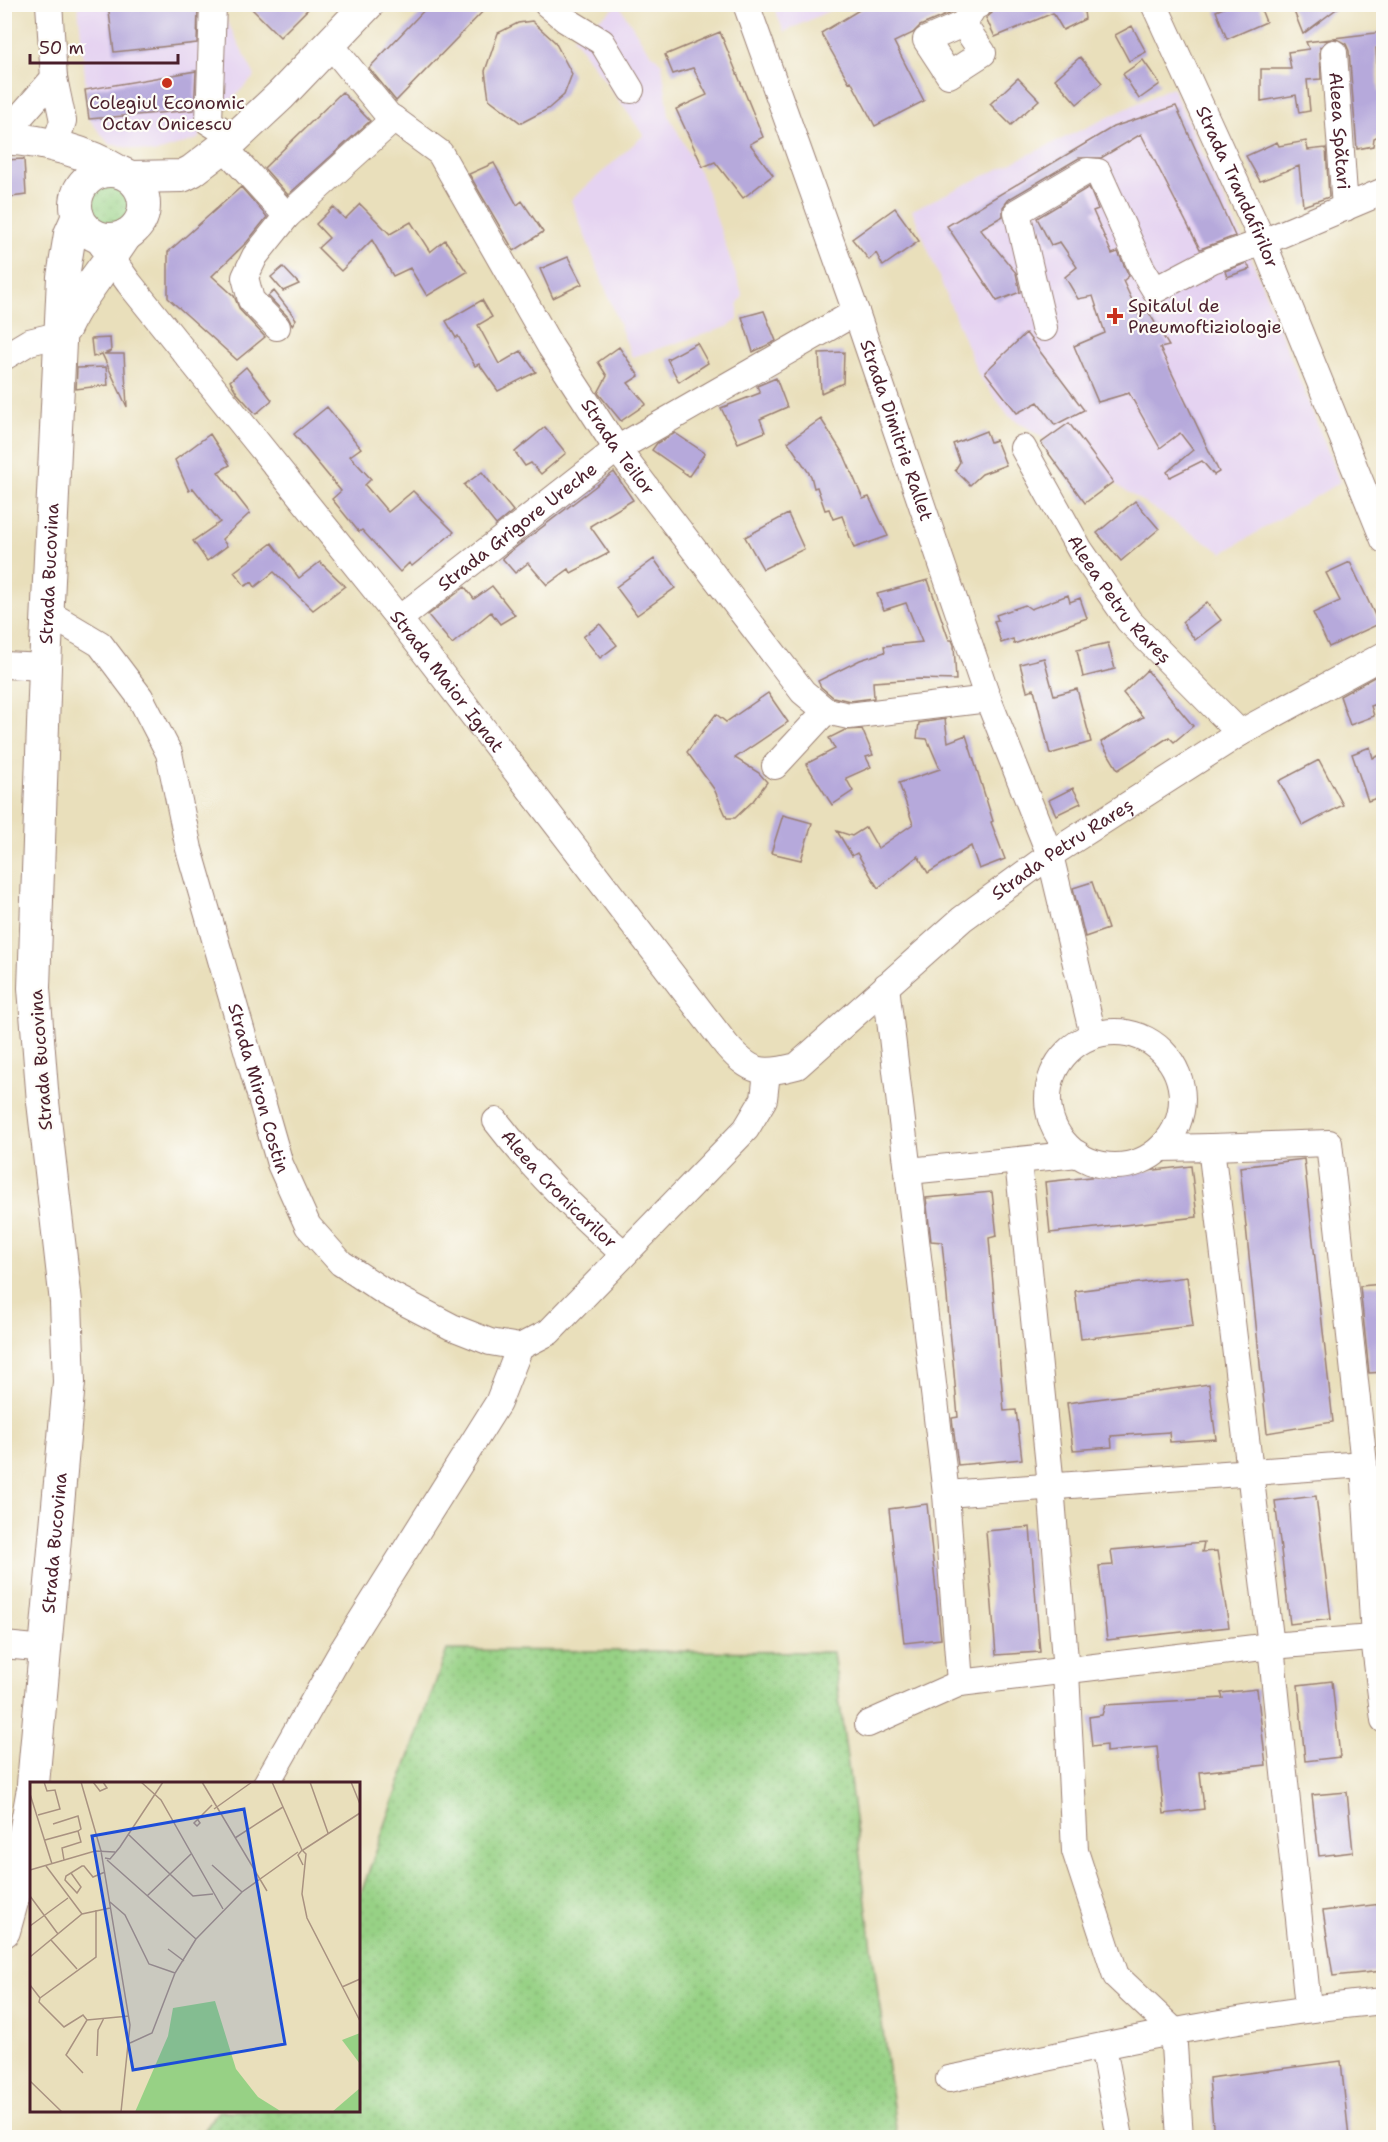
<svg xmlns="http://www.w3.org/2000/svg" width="1388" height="2142" font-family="'Shantell Sans',sans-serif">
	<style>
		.built { fill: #e5d3f1 }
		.grass { fill: url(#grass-dots); stroke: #707858; stroke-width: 1.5 }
		.building { fill: #b6a9db }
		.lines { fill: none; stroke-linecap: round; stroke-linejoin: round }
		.minor-casing { stroke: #9a7f73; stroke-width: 28 }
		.major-casing { stroke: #9a7f73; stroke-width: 34 }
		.minor { stroke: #fff; stroke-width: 26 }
		.major { stroke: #fff; stroke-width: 32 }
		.poi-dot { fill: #c8321e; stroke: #fdfcf7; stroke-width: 2 }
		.labels { text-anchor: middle; stroke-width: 4.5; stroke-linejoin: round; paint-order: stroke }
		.poi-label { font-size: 18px; fill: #4a1f2b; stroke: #fdfcf7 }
		.street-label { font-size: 18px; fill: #4a1f2b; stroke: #fdfcf7 }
		.inset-road { fill: none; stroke: #a99281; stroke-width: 1.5 }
		.view { fill: #1d4ed8; fill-opacity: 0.15; stroke: #1d4ed8; stroke-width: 3 }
		.inset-edge { fill: none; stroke: #4a1f2b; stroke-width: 3 }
	</style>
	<defs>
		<pattern id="grass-dots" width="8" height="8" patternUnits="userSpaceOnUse" patternTransform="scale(1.5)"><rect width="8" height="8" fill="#97d185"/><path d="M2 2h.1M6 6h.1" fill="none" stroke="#84b373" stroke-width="1.8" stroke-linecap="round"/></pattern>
	</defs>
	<rect width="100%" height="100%" fill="#fdfcf7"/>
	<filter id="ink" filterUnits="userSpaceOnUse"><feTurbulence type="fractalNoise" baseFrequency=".0167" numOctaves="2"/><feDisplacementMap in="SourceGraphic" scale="12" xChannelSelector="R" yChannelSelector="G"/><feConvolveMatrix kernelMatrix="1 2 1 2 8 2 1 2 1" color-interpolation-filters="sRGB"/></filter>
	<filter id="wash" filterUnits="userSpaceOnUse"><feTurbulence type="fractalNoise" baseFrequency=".008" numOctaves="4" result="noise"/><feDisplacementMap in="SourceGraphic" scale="24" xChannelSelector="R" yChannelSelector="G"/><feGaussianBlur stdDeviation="1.35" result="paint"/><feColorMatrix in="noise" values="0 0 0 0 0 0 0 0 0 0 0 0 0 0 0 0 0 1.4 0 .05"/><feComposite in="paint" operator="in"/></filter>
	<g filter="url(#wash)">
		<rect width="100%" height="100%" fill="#e9dfbb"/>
		<path class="built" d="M78,5H219L255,76L209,122L198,139L154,153L109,144L89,119Z
			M619,5L645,46L662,64L669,116L703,179L743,296L738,303V320L727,327L632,357L571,200L644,135L573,37Z
			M773,5V4L842,5L784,32Z
			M1172,87L1251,257L1340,482L1223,553L1009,416L979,376L912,210Z"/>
		<path class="grass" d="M85 204a25 25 0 1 1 50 0a25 25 0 1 1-50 0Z
			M447,1650L833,1652L897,2137H200L218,2111L358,2110L359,1899Z"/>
		<g id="blocks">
			<path class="building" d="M108,4H198L197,43L114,52Z
				M247,4H313L280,37Z
				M430,4H490L396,101L369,68Z
				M869,4H958L953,12L920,26L913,33L894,42L924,101L875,126L851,81L849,82L821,33Z
				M995,4H1083L1085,19L1063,30L1053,13L995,37L986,18L992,13Z
				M1233,4H1259L1266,22L1227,39L1216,11Z
				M1291,4H1343L1303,34Z
				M532,21L555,42L572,74L564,95L548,109L521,123L489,99L485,71L498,33L518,23Z
				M1132,26L1146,52L1129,61L1115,35Z
				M720,32L763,137L750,144L773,175L743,198L715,162L703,167L676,109L707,95L693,68L673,74L665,55Z
				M1383,32V46L1376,48L1379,91L1383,90V134L1374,138L1373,146L1357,149L1349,51L1346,44L1334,38Z
				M1331,39L1320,47L1321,79L1307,80L1310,111L1299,113L1296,95L1261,101V69H1291L1288,52L1309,49L1306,42Z
				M1080,57L1102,83L1077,104L1055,79Z
				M1143,60L1160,84L1139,99L1123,74Z
				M196,71L194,110L89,119L85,90Z
				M1018,78L1039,100L1011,125L990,104Z
				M342,92L370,121L288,195L264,168Z
				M1176,106L1235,236L1200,249L1141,134L1101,158H1079L1009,199L1003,207V216L980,229L1016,273L1020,292L997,301L947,226L1113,127Z
				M1306,141L1308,150L1326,148L1329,197L1303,206L1299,166L1260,181L1246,156L1277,142L1279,146Z
				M24,159L26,195L4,198V160Z
				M494,163L517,205L522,201L543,232L514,251L469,174Z
				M241,187L267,217L247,242L212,276L234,296L240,310L265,337L237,360L168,298V252Z
				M1089,187L1098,209L1093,211L1112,254L1118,252L1129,276L1123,281L1140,317L1148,311L1169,346L1160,348L1219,472L1214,475L1202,461L1170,477L1167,472L1193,450L1180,433L1160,448L1129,393L1098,402L1074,346L1105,333L1093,296L1078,299L1065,277L1077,267L1060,242L1051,245L1037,218Z
				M360,204L390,234L411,222L430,252L445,240L467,272L427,296L410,268L393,276L372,240L341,271L318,248L329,238L316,224L333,207L345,219Z
				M895,208L919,241L883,266L876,253L869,260L852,239Z
				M568,257L582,284L553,298L540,269Z
				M1247,263L1250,269L1227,277L1225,271Z
				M283,267L299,284L283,291L271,277Z
				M274,291L296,319L292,325L288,317L268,296Z
				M482,300L492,317L478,325L499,364L521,351L536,372L498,391L479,364L475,366L458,336L456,338L446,321Z
				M764,311L776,341L753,352L742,317Z
				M1026,333L1084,410L1055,425L1038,402L1017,413L985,372Z
				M110,338L111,351L104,354H124L127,407L102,354L93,357L91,339Z
				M697,343L708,363L679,382L667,359Z
				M619,347L639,376L628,383L646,404L621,421L598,393L607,376L598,362Z
				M844,352L843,383L821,393L819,353Z
				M106,367L108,385L76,389L77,368Z
				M246,367L272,400L256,414L237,393L230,381Z
				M776,378L787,407L760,419L765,432L738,443L721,408L760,393L757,386Z
				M327,407L361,448L350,456L371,479L365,485L388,512L413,491L454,532L412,566L409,563L400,572L362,530L359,532L332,499L341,491L294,434Z
				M821,419L844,455L863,499L869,497L888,536L854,548L842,516L833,519L829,509L825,510L817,487L814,488L811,476L788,442Z
				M1069,423L1113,482L1085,503L1041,443Z
				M545,427L566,453L541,474L531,463L525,466L515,452Z
				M986,431L990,442L996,440L1006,465L982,474L970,485L955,470L960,462L953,444Z
				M675,433L705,453L689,476L652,450L657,443Z
				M210,434L230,465L218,472L250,513L222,539L227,546L207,561L193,541L220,522L193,488L189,491L175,460Z
				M482,472L513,511L496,525L464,485Z
				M614,472L633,500L590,526L609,553L571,573L569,569L547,585L528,563L515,573L502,558Z
				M1135,501L1159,529L1121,561L1097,533Z
				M788,514L804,549L763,569L745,537Z
				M272,543L299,578L320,562L345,586L313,610L274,572L255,587L252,582L245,586L234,572Z
				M654,559L675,588L637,615L616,587Z
				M1350,562L1379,624L1329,647L1313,613L1340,601L1326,573Z
				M928,580L949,640H952L954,645L956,680L919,679L873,682L874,698L850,701L833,697L821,687L818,681L860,660L885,652L884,646L922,642L906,603L884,610L877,594Z
				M492,586L515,615L500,624L491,612L452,644L428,615L465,587L474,599Z
				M1068,595L1070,602L1080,598L1087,618L1014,644L1013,639L1001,643L994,621L998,620L996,615L1025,605L1031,609Z
				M1207,602L1221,620L1195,640L1182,622Z
				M600,624L617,645L600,658L583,637Z
				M1108,643L1115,669L1083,677L1077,650Z
				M1044,658L1054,695L1077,689L1091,742L1050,754L1034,689L1027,691L1020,664Z
				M1147,670L1193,726L1174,742L1169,737L1118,770L1101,742L1143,717L1123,693Z
				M1383,672V702L1371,706L1374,716L1350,725L1340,696Z
				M768,693L788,722L735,758L759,773L767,782L753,801L735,818H727L714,789L687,752L716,714L726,722Z
				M945,719L948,742L966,735L993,821L991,822L1005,859L979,869L971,846L928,873L918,856L878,888L857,853L852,856L837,831L852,836L866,827L878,848L913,824L899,783L940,769L927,739L917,738L919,723Z
				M862,729L873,755L866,757L871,767L846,778L853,791L832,805L806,764L835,749L829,738L845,730Z
				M1370,747L1373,758L1383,754V796L1368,801L1352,754Z
				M1319,760L1343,805L1303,826L1279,781Z
				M1073,788L1081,803L1056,815L1049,800Z
				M783,815L812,823L801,860L771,853Z
				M1092,882L1108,929L1085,937L1073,888Z
				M1304,1159L1333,1422L1267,1433L1240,1167Z
				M1191,1166L1197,1217L1050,1233L1045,1182Z
				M992,1192L997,1236L989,1238L1004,1411L1016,1410L1022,1459L958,1465L952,1418L958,1417L942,1242L931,1241L926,1198Z
				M1187,1277L1193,1326L1081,1339L1075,1291Z
				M1383,1284V1372L1369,1373L1360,1286Z
				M1209,1384L1216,1439L1170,1442L1169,1432L1111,1436L1112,1447L1073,1450L1067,1403Z
				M1316,1496L1331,1619L1290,1624L1275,1501Z
				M927,1504L941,1639L904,1643L889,1509Z
				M1030,1527L1040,1652L996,1655L986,1531Z
				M1204,1542L1202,1552L1217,1551L1229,1627L1107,1640L1099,1566L1113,1565L1111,1550Z
				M1332,1681L1340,1757L1305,1761L1298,1685Z
				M1257,1689L1266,1765L1200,1772L1204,1809L1164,1814L1157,1747L1106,1752V1745L1092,1747L1089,1717L1102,1715L1105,1705L1223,1698L1221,1693Z
				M1347,1792L1353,1852L1319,1856L1312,1795Z
				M1381,1904L1383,1971L1333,1976L1323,1911Z
				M1341,2061L1349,2138H1214L1209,2078Z"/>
		</g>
	</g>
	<g filter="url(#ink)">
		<use href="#blocks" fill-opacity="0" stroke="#9a7f73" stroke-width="1.5"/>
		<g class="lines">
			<defs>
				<g id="minor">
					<path d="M49,4L54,78L63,121L55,144"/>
					<path d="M213,4L209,122L235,138"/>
					<path d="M547,4L566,20L602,42L631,90"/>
					<path id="s1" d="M746,4L856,312L988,699L1050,855L1093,1035"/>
					<path id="s2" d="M1154,4L1263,242L1384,540"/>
					<path d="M963,24L983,53L949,75L926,40L963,24L974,7L980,4"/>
					<path id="s3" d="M330,44L388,115L440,153L550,346L617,449L803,692L826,711L849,716L988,699"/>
					<path id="s4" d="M1334,53L1345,208"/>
					<path d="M4,135L54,78"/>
					<path d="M224,147L287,216L255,256L245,277L251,300L277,327"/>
					<path d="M287,216L394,119"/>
					<path id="s5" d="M94,234L129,283L399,619L727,1046C751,1073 762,1075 797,1066L962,919L1050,855L1240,733L1384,655"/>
					<path d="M1044,328L1017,212L1087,171L1098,172L1141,267L1155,290L1212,260L1263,242L1384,191"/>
					<path d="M4,357L29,342L62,334"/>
					<path id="s6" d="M1023,448L1080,550L1129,621L1240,733"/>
					<path id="s7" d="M48,613L100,644L140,697L169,753L189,849L280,1164L308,1226L341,1263L383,1291L452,1327L490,1342L520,1347L549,1332L746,1129L764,1099L767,1072"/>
					<path id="s8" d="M399,619L617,449L856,312"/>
					<path d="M4,665L45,667"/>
					<path d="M775,766L826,711"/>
					<path d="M886,986L946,1494L960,1683"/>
					<circle cx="1115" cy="1099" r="67"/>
					<path id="s9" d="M496,1121C534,1171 577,1212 624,1254"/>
					<path d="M1211,1147L1329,1143L1364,1464L1374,1638L1384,1720"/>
					<path d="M1162,1148L1211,1147L1271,1646L1308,2007"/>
					<path d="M1018,1161L1051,1486L1066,1672L1075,1851L1116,1976L1173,2030L1180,2138"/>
					<path d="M909,1171L1078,1154"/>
					<path d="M946,1494L1364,1464"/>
					<path d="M4,1645L46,1649"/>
					<path d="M868,1724L960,1683L1271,1646L1384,1637"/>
					<path d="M266,1784L342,1651L498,1403L520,1347"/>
					<path d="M1103,2046L1120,2138"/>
					<path d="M949,2079C1093,2048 1236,2014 1384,2001"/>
				</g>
				<g id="major">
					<path d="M4,138C45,141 83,150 118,171"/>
					<circle cx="110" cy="205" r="34"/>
					<path d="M130,177L182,176L192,171L235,138L281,95L368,4"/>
					<path d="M65,328C81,294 106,267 126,235"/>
					<path id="s10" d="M33,1784L69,1382L66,1302L43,1102L34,988L45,667L63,277L70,234L78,216"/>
					<path d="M4,1931L14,1895L32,1794"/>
				</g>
			</defs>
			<use href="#minor" class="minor-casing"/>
			<use href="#major" class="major-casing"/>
			<use href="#minor" class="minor"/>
			<use href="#major" class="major"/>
		</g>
	</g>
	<g class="poi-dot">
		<circle cx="167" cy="83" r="6"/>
		<path d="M1112 307h6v6h6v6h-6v6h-6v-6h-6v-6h6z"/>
	</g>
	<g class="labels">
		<g class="poi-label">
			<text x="167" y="109">Colegiul Economic<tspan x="167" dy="21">Octav Onicescu</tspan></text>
			<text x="1128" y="312" text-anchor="start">Spitalul de<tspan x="1128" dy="21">Pneumoftiziologie</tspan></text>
		</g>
		<g class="street-label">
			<text dy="6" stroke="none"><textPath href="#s4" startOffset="78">Aleea Spătari</textPath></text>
			<text dy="6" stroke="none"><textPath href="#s2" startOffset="201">Strada Trandafirilor</textPath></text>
			<text dy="6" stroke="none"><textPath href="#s1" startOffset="452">Strada Dimitrie Rallet</textPath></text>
			<text dy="6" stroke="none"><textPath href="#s3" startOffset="500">Strada Teilor</textPath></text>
			<text dy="6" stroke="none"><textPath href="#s8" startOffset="150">Strada Grigore Ureche</textPath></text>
			<text dy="6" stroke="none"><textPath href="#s10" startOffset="1214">Strada Bucovina</textPath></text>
			<text dy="6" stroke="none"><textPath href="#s6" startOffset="180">Aleea Petru Rareș</textPath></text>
			<text dy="6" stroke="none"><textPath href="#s5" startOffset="570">Strada Maior Ignat</textPath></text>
			<text dy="6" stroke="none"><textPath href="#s5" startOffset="1452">Strada Petru Rareș</textPath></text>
			<text transform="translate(41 1060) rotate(-94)" y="6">Strada Bucovina</text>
			<text dy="6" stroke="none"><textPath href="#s7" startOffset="537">Strada Miron Costin</textPath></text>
			<text dy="6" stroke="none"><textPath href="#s9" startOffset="93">Aleea Cronicarilor</textPath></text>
			<text dy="6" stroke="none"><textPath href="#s10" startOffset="242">Strada Bucovina</textPath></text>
		</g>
	</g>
	<g transform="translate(30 1782)">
		<rect width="330" height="330" fill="#e9dfbb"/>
		<path d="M185,219L206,287L228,315L252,330H105L138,254L143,226Z" fill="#97d185"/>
		<path d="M330,251V282L312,258ZM330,306V330H302Z" fill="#97d185"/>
		<path class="inset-road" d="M51,0L71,69M63,0L70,9L77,6L73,0M111,0L131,18L193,127M172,0L237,109M242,0L272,68M280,0L298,51M321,0L330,22M0,12L22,82M184,27L222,0M8,33L30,27L25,8L17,9L14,0M168,38L170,41L167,44L164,41L182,23M23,42L48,34L51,47L48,49M99,53L163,114L183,112M205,56L253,25M15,58L48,49L51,60L32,66L34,78M273,68L330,31M71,69L100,243L91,330M75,76L80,77L90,65L133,0M77,78L166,157M182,83L212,110M273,83L268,73L272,68L276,72L272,112L277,136L330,239M16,84L52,132M0,88L65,69L85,70M41,91L51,105L47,111L35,98L36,94L52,84H54L63,95L75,90M0,114L28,152M117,114L161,72M80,120L95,133L119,182L145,191M0,144L38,116M166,157L212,110L268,70M21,158L47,187M138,167L154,179M0,175L52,132L80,126M0,203L10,216L66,175V128M312,205L330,197M10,216L9,220L34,245L53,233L57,238L99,234M100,261L122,251L145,191L166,157M67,274L68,248L74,236M53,291L36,273L57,238M0,299L32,330"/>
		<path class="view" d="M214,27L255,262L103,288L62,54Z"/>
		<rect width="330" height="330" class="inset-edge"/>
	</g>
	<rect width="1388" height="2142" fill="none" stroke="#fdfcf7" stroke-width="24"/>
	<path d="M30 54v9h148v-9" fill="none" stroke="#4a1f2b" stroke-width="3"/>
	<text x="39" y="54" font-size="18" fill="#4a1f2b" stroke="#fdfcf7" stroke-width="4.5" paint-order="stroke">50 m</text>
</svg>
